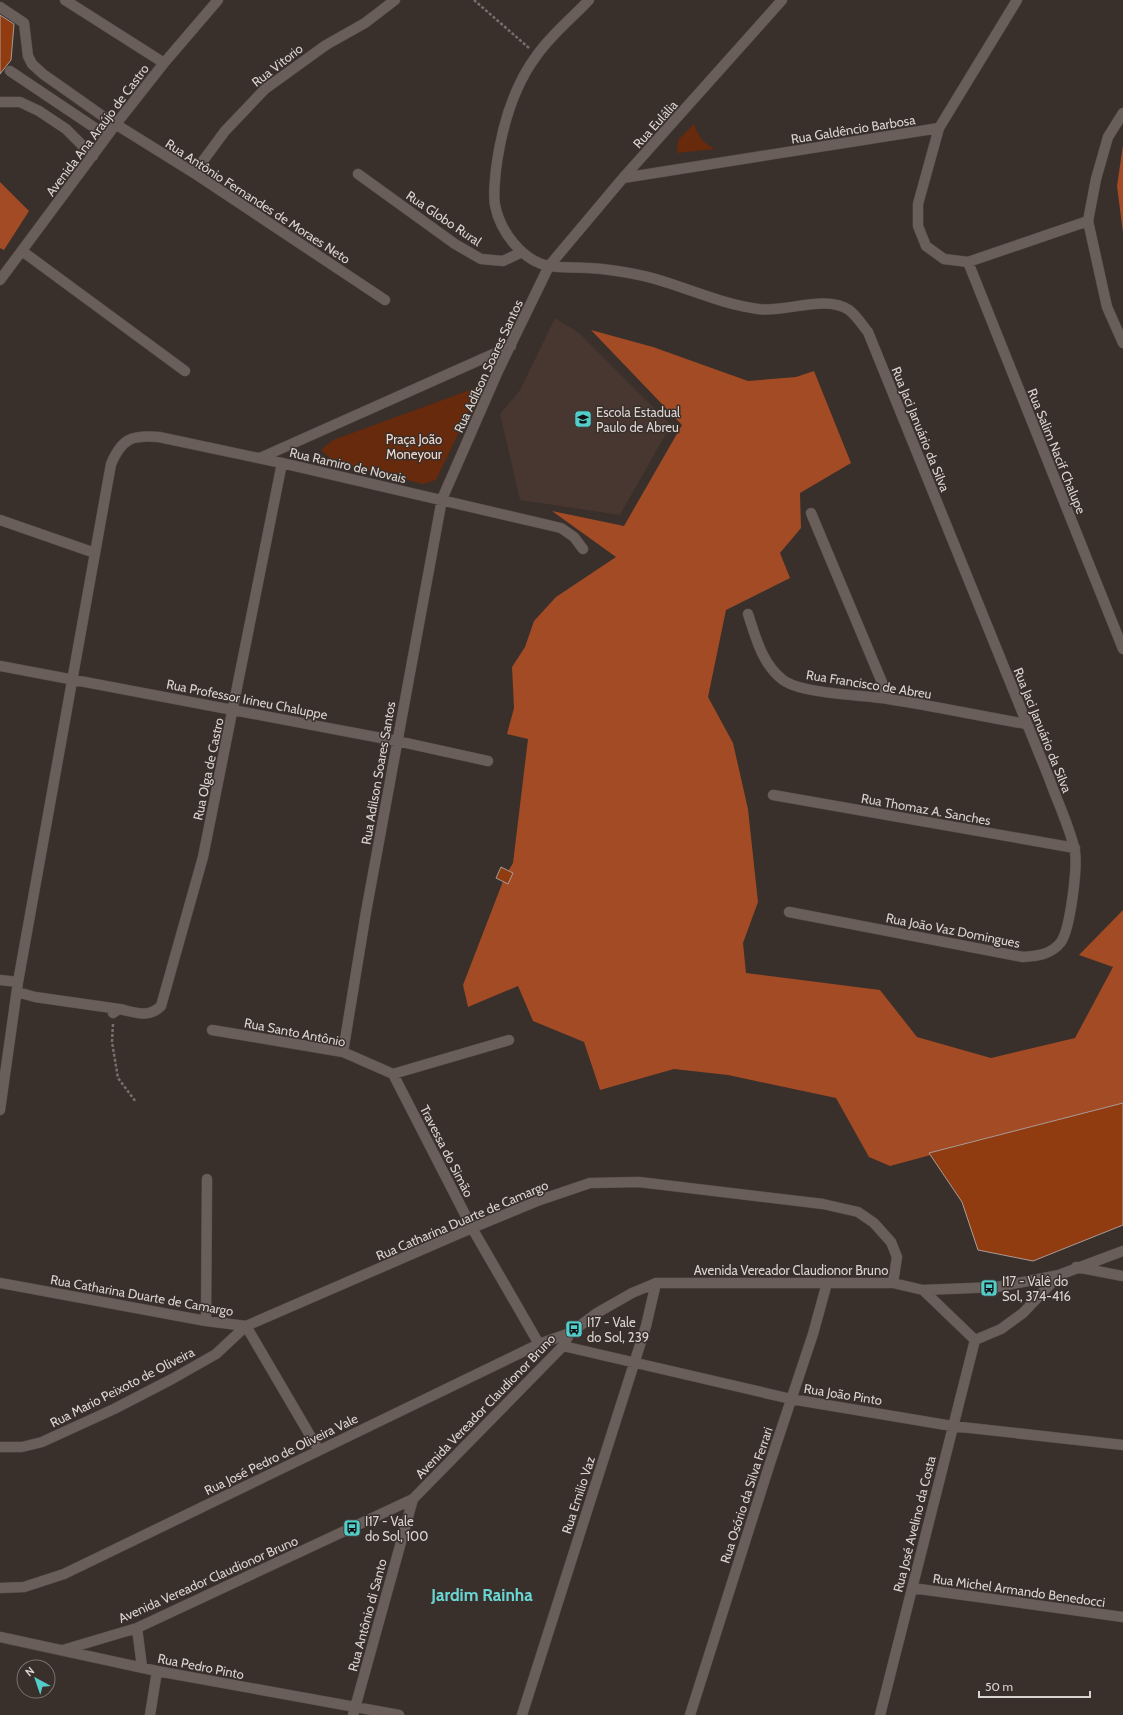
<svg xmlns="http://www.w3.org/2000/svg" width="1123" height="1715" font-family="Cabin,sans-serif">
	<style>
		.built { fill: #473730 }
		.green { fill: #672a0c }
		.forest { fill: #a24b24 }
		.building { fill: #913b11; stroke: #a89c97 }
		.lines { fill: none; stroke-linecap: round; stroke-linejoin: round }
		.minor-casing { stroke: #544c48; stroke-width: 11 }
		.path { stroke: #786f6c; stroke-width: 2.5; stroke-dasharray: 3 2; stroke-linecap: butt }
		.minor { stroke: #695e5a; stroke-width: 10 }
		.labels { text-anchor: middle; stroke-width: 3; stroke-linejoin: round; paint-order: stroke }
		.street-label { font-size: 13px; fill: #dad4d1; stroke: #392f2b }
		.poi-label { font-size: 13px; fill: #dad4d1; stroke: #392f2b; text-anchor: start }
		.park-label { font-size: 13px; fill: #f2d9cf; stroke: #392f2b }
		.district-label { font-size: 17px; font-weight: bold; fill: #6ad6d3; stroke: #392f2b }
	</style>
	<rect width="100%" height="100%" fill="#392f2b"/>
	<path class="built" d="M555,318L578,332L671,425L620,515L520,500L500,414L520,390Z"/>
	<path class="green" d="M694,124C699,137 703,143 715,149L677,153L678,140Z
		M481,386L436,480L423,484L333,461L321,450L333,440Z"/>
	<path class="forest" d="M1123,145V233L1117,186Z
		M0,182L29,211L4,250L0,248Z
		M591,330L653,347L748,381L796,377L814,371L851,463L800,493L801,528L780,553L790,578L726,610L708,697L733,743L748,809L758,902L743,943L746,973L880,990L917,1037L991,1058L1075,1038L1113,967L1079,955L1123,910V1103L890,1166L869,1157L836,1098L728,1075L674,1069L600,1090L584,1042L533,1021L518,986L468,1007L463,985L505,876L513,863L528,739L507,734L514,708L512,667L525,647L534,621L556,597L616,557L552,511L624,526L682,425Z"/>
	<path class="building" d="M0,15L14,24L11,60L0,74Z
		M501,867L513,873L508,884L496,878Z
		M1123,1103V1225L1033,1261L978,1250L962,1202L929,1153Z"/>
	<g class="lines">
		<defs>
			<path id="minor" d="M65,0L164,63
				M589,0C572,18 551,35 537,55C513,87 501,131 496,169C495,181 493,194 495,205C500,231 522,261 549,266C562,268 576,267 589,268C607,269 626,272 644,276C682,285 719,304 758,309C784,313 826,294 849,310C857,316 862,325 868,332L1049,778C1057,801 1068,823 1074,847C1079,863 1070,929 1061,942C1051,955 1037,956 1023,957L789,912
				M1017,0L939,128L918,204V226L926,246L944,259L968,262L1088,221
				M0,7L24,23L28,56L32,64L43,74L104,117L194,173L385,300
				M10,71L107,136
				M0,102H20L39,111L66,129L93,156
				M1123,113L1108,137L1096,179L1088,221L1107,307L1123,343
				M194,173L225,131L265,89L326,45L365,23L395,0
				M358,174L455,244L481,259L503,261L522,252
				M623,178L939,128
				M22,251L185,371
				M968,262L1123,649
				M0,280L116,124L164,63L218,0
				M260,458L511,346
				M811,513L889,699
				M0,520L95,553
				M748,614C756,638 762,664 783,680C802,694 863,695 888,699C934,706 980,716 1026,724
				M0,666L397,741L488,761
				M773,795L1075,848
				M0,980L18,982
				M17,992L35,997L119,1009
				M113,1013L119,1009C135,1012 148,1019 161,1006L203,857L282,463
				M212,1030L343,1052L393,1074L509,1040
				M343,1052L366,912L442,499L498,371L549,266L623,178L782,0
				M393,1074L472,1228L539,1344
				M0,1110L18,982L111,464C122,438 132,435 159,437L282,463L561,528L574,537L583,549
				M1076,1267L1123,1276
				M0,1283L206,1321L246,1326L472,1228L540,1200L590,1183L639,1182L823,1204L858,1212L874,1223L891,1242L897,1257L893,1283
				M923,1290L975,1340
				M206,1321L207,1179
				M246,1326L318,1449
				M563,1346L791,1399L952,1426L1123,1445
				M0,1447H22L42,1442L114,1409L172,1379L216,1354L246,1326
				M0,1588L24,1587L64,1574L539,1344L570,1333
				M912,1588L1123,1617
				M137,1628L142,1667
				M0,1637L157,1671L399,1715
				M63,1650L137,1628L413,1499L563,1346L570,1333L597,1313L632,1293L656,1283H893L923,1290L997,1287L1059,1275L1123,1251
				M150,1715L157,1671
				M353,1715L413,1499
				M522,1715L646,1326L656,1283
				M690,1715L770,1463L813,1334L827,1283
				M880,1715L975,1340L1001,1329L1023,1313L1059,1275"/>
		</defs>
		<use href="#minor" class="minor-casing"/>
		<path class="path" d="M474,0L529,48
			M113,1024L112,1042L118,1078L136,1102"/>
		<use href="#minor" class="minor"/>
	</g>
	<defs>
		<symbol id="school-square" viewBox="-11 -11 22 22"><rect x="-9" y="-9" width="18" height="18" rx="4" fill="#53cdca" stroke="#392f2b"/><path d="M0-5L7-2L0 1L-7-2ZM-4 1L0 2.5L4 1V4Q0 6-4 4Z" fill="#111"/></symbol>
		<symbol id="bus-square" viewBox="-11 -11 22 22"><rect x="-9" y="-9" width="18" height="18" rx="4" fill="#53cdca" stroke="#392f2b"/><path d="M-5-6H5V4H4V6H2V4H-2V6H-4V4H-5ZM-3.5-4V0h7V-4ZM-3.5 1.2v1.5H-2V1.2ZM2 1.2v1.5H3.5V1.2Z" fill="#111"/></symbol>
	</defs>
	<g fill-rule="evenodd">
		<use href="#school-square" x="573" y="409" width="20" height="20"/>
		<use href="#bus-square" x="979" y="1278" width="20" height="20"/>
		<use href="#bus-square" x="564" y="1319" width="20" height="20"/>
		<use href="#bus-square" x="342" y="1518" width="20" height="20"/>
	</g>
	<g class="labels">
		<g class="street-label">
			<text transform="translate(277 65) rotate(-38)" y="5">Rua Vitorio</text>
			<text transform="translate(655 124) rotate(-48)" y="5">Rua Eulália</text>
			<text transform="translate(853 129) rotate(-9)" y="5">Rua Galdêncio Barbosa</text>
			<text transform="translate(97 130) rotate(-53)" y="5">Avenida Ana Araújo de Castro</text>
			<text transform="translate(258 201) rotate(33)" y="5">Rua Antônio Fernandes de Moraes Neto</text>
			<text transform="translate(444 218) rotate(34)" y="5">Rua Globo Rural</text>
			<text transform="translate(488 366) rotate(-65)" y="5">Rua Adílson Soares Santos</text>
			<text transform="translate(921 429) rotate(68)" y="5">Rua Jaci Januário da Silva</text>
			<text transform="translate(1057 451) rotate(68)" y="5">Rua Salim Nacif Chalupe</text>
			<text transform="translate(348 465) rotate(13)" y="5">Rua Ramiro de Novais</text>
			<text transform="translate(869 684) rotate(9)" y="5">Rua Francisco de Abreu</text>
			<text transform="translate(247 699) rotate(11)" y="5">Rua Professor Irineu Chaluppe</text>
			<text transform="translate(1043 730) rotate(68)" y="5">Rua Jaci Januário da Silva</text>
			<text transform="translate(208 769) rotate(-78)" y="5">Rua Olga de Castro</text>
			<text transform="translate(378 773) rotate(-80)" y="5">Rua Adilson Soares Santos</text>
			<text transform="translate(926 809) rotate(10)" y="5">Rua Thomaz A. Sanches</text>
			<text transform="translate(953 930) rotate(11)" y="5">Rua João Vaz Domingues</text>
			<text transform="translate(295 1032) rotate(11)" y="5">Rua Santo Antônio</text>
			<text transform="translate(447 1151) rotate(63)" y="5">Travessa do Simão</text>
			<text transform="translate(462 1220) rotate(-23)" y="5">Rua Catharina Duarte de Camargo</text>
			<text x="791" y="1275">Avenida Vereador Claudionor Bruno</text>
			<text transform="translate(142 1295) rotate(10)" y="5">Rua Catharina Duarte de Camargo</text>
			<text transform="translate(122 1387) rotate(-27)" y="5">Rua Mario Peixoto de Oliveira</text>
			<text transform="translate(843 1394) rotate(9)" y="5">Rua João Pinto</text>
			<text transform="translate(485 1406) rotate(-46)" y="5">Avenida Vereador Claudionor Bruno</text>
			<text transform="translate(281 1454) rotate(-26)" y="5">Rua José Pedro de Oliveira Vale</text>
			<text transform="translate(578 1495) rotate(-72)" y="5">Rua Emilio Vaz</text>
			<text transform="translate(746 1495) rotate(-72)" y="5">Rua Osório da Silva Ferrari</text>
			<text transform="translate(914 1524) rotate(-76)" y="5">Rua José Avelino da Costa</text>
			<text transform="translate(208 1579) rotate(-24)" y="5">Avenida Vereador Claudionor Bruno</text>
			<text transform="translate(1019 1590) rotate(8)" y="5">Rua Michel Armando Benedocci</text>
			<text transform="translate(367 1615) rotate(-75)" y="5">Rua Antônio di Santo</text>
			<text transform="translate(201 1666) rotate(11)" y="5">Rua Pedro Pinto</text>
		</g>
		<g class="poi-label">
			<text x="596" y="417">Escola Estadual<tspan x="596" dy="15">Paulo de Abreu</tspan></text>
			<text x="1002" y="1286">I17 - Valê do<tspan x="1002" dy="15">Sol, 374-416</tspan></text>
			<text x="587" y="1327">I17 - Vale<tspan x="587" dy="15">do Sol, 239</tspan></text>
			<text x="365" y="1526">I17 - Vale<tspan x="365" dy="15">do Sol, 100</tspan></text>
		</g>
		<g class="park-label">
			<text x="414" y="444">Praça João<tspan x="414" dy="15">Moneyour</tspan></text>
		</g>
		<g class="district-label">
			<text x="482" y="1601">Jardim Rainha</text>
		</g>
	</g>
	<g transform="translate(36 1679) rotate(320)"><circle r="19" fill="#392f2b" stroke="#79716d"/>
	<path d="M0-3L7 15L0 10L-7 15Z" fill="#53cdca"/>
	<text y="-6" font-size="11" font-weight="bold" text-anchor="middle" fill="#dad4d1">N</text>
	</g>
	<path d="M979 1691v6h111v-6" fill="none" stroke="#dad4d1" stroke-width="2"/>
	<text x="985" y="1691" font-size="12" fill="#dad4d1" stroke="#392f2b" stroke-width="3" paint-order="stroke">50 m</text>
</svg>
